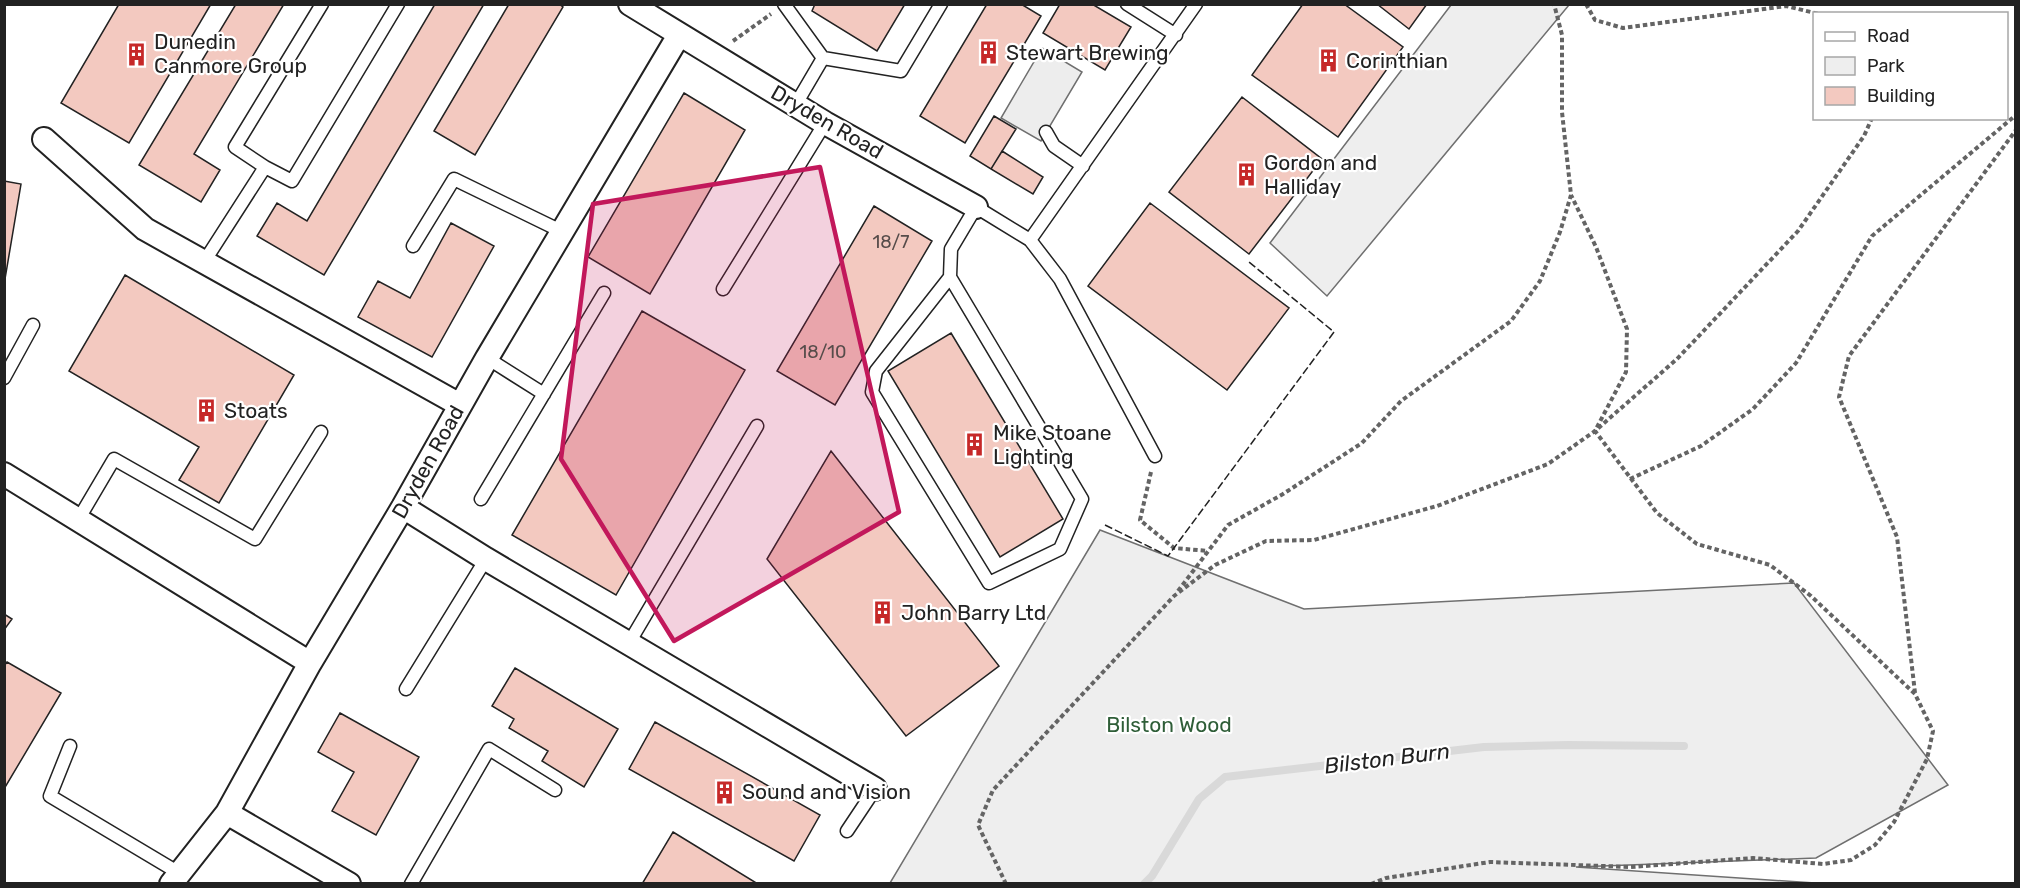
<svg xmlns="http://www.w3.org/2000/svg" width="2020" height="888" font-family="Rubik,sans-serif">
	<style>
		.green { fill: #eee; stroke: #6f6f6f; stroke-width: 1.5 }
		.parking { fill: #ededed; stroke: #6f6f6f; stroke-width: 1.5 }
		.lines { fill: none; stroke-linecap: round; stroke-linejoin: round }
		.stream { stroke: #d9d9d9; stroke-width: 8 }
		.building { fill: #f3c9c0; stroke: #222; stroke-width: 1.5 }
		.service-casing { stroke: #222; stroke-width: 15 }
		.minor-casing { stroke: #222; stroke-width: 26 }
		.path { stroke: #646464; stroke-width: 4; stroke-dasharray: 4.5 3; stroke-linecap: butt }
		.service { stroke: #fff; stroke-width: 12 }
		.minor { stroke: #fff; stroke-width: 22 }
		.fence { stroke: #222; stroke-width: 1.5; stroke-dasharray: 8 3; stroke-linecap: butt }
		.marked { fill: #c2185b; fill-opacity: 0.2; stroke: #c2185b; stroke-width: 4.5; stroke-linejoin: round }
		.labels { text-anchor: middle; stroke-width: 4.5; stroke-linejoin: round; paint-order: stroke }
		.number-label { font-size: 18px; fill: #564c4a }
		.poi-label { font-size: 21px; fill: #222; stroke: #fff; text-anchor: start }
		.street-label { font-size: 21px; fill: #222; stroke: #fff }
		.park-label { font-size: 21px; fill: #2f5e38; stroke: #fff }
		.water-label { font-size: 22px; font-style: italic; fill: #222; stroke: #fff }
	</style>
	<rect width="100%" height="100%" fill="#fff"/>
	<path class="green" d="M1451,5H1569L1327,296L1270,243Z
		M1100,530L1304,609L1794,583L1948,785L1816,858L1576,867L1815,883H890Z"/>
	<path class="parking" d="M1042,48L1082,72L1041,141L1001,118Z"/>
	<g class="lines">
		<path class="stream" d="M1144,884L1152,876L1199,799L1225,777L1484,747L1568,745L1684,746"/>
	</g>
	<path class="building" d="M119,4H211L129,143L61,103Z
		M236,4H284L194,154L220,170L201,202L139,165Z
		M435,4H484L324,275L257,236L277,203L307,221Z
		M509,4H559L563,7L475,155L434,131Z
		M815,4H905L877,51L812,11Z
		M987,4H1021L1041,16L965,143L920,116Z
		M1060,4H1092L1131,27L1105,70L1043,33Z
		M1303,4H1344L1403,47L1338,137L1252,75Z
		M1377,4H1427L1409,29Z
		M684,93L745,130L650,294L588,257Z
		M1242,97L1322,159L1249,254L1169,192Z
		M994,116L1016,129L991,169L970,156Z
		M1002,151L1043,177L1033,194L991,169Z
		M4,181L21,184L4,285Z
		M1150,203L1289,308L1227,390L1088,286Z
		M874,206L932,241L835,405L777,371Z
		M451,223L494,246L432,357L358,317L378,281L410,298Z
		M125,275L294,375L219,503L179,480L199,447L69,371Z
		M642,311L745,370L616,595L512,535Z
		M951,333L1063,519L1000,557L888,371Z
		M831,451L999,666L906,736L767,559Z
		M4,614L12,619L4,630Z
		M7,662L61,693L4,789V666Z
		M515,668L618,729L584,787L542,761L548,751L509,728L514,719L492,706Z
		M340,713L419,757L376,835L332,811L354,772L318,752Z
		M655,722L820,815L794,861L629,769Z
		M673,832L758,884H642Z"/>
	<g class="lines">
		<defs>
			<path id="service" d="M784,4L823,58L901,71L941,4
				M1127,4L1176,35
				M796,104L823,58
				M1046,132L1054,146L1083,166
				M265,167L292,181L398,4
				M1030,240L1060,279L1155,456
				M413,246L454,179L561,231
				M204,262L265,167L235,147L322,4
				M950,277L876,371L872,392L989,583L1060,549L1082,499L950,277L951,249L976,207L1030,240L1196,4
				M723,289L825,123
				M487,358L544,394
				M4,378L33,325
				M481,499L604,293
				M78,520L114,459L255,539L321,432
				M629,643L757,426
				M406,689L486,559
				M70,746L50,796L179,873
				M847,831L875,789
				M411,884L489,749L555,790"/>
			<path id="minor" d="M630,4L825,123L976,207
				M44,139L145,229L460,405
				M4,474L310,663
				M403,507L486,559L875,789
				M227,813L349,884
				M171,884L227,813L310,663L403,507L487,358L679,35"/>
		</defs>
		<use href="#service" class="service-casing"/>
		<use href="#minor" class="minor-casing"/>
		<path class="path" d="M1586,4L1595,20L1623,28L1786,6L1819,14
			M733,41L771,14
			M1151,472L1140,520L1174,548L1208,551
			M1630,479L1701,446L1753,409L1796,363L1872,236L2016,115
			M1178,591L1228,525L1283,494L1362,443L1401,401L1511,321L1540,281L1560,232L1571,195L1562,112V35L1554,4
			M1915,693L1897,537L1839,397L1849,356L2016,130
			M1006,884L978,825L993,790L1174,596L1215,565L1266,541L1314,540L1437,506L1548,464L1595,431L1677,359L1798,231L1864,136L1872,118
			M1371,884L1386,878L1490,862L1631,867L1753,858L1823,864L1851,860L1875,845L1894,822L1927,759L1933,731L1915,694L1811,596L1770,565L1697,544L1657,513L1595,431L1626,372L1627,329L1596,247L1571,195"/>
		<use href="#service" class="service"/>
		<use href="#minor" class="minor"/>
		<path class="fence" d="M1105,525L1168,556L1334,332L1249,262"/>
	</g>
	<path class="marked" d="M820,167L899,512L674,641L561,459L593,204Z"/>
	<defs>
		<symbol id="building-bare" viewBox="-9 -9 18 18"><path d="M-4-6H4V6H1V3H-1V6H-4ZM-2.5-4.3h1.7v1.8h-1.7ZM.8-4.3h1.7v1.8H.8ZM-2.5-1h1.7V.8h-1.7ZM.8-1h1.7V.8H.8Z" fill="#c62828" stroke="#fff" stroke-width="2.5" paint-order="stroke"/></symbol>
	</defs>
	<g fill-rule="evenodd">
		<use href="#building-bare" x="972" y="36" width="33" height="33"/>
		<use href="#building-bare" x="120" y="38" width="33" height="33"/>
		<use href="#building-bare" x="1312" y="44" width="33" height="33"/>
		<use href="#building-bare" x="1230" y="158" width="33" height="33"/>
		<use href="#building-bare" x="190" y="394" width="33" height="33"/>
		<use href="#building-bare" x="958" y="428" width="33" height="33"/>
		<use href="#building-bare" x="866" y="596" width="33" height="33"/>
		<use href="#building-bare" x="708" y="776" width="33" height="33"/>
	</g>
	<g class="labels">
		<g class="number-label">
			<text x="891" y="248">18/7</text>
			<text x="823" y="358">18/10</text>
		</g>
		<g class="poi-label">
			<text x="154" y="49">Dunedin<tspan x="154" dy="24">Canmore Group</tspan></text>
			<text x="1006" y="60">Stewart Brewing</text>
			<text x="1346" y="68">Corinthian</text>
			<text x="1264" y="170">Gordon and<tspan x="1264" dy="24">Halliday</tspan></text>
			<text x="224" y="418">Stoats</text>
			<text x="993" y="440">Mike Stoane<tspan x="993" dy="24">Lighting</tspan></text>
			<text x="901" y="620">John Barry Ltd</text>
			<text x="742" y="799">Sound and Vision</text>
		</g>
		<g class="street-label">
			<text transform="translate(827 122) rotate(30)" y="7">Dryden Road</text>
			<text transform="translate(428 462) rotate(-61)" y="7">Dryden Road</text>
		</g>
		<g class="park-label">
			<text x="1169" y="732">Bilston Wood</text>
		</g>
		<g class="water-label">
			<text transform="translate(1387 758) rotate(-7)" y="8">Bilston Burn</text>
		</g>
	</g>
	<rect width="2020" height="888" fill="none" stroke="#222222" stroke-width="12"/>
	<rect x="1813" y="12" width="195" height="108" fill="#ffffff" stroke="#a7a7a7" stroke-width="1.5"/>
	<rect x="1825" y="32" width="30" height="9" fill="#ffffff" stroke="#a7a7a7" stroke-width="1.5"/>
	<text x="1867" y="42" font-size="18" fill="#222222">Road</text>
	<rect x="1825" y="57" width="30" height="18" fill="#eeeeee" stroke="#a7a7a7" stroke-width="1.5"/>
	<text x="1867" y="72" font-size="18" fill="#222222">Park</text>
	<rect x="1825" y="87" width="30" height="18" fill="#f3c9c0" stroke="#a7a7a7" stroke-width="1.5"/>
	<text x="1867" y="102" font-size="18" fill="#222222">Building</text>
</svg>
